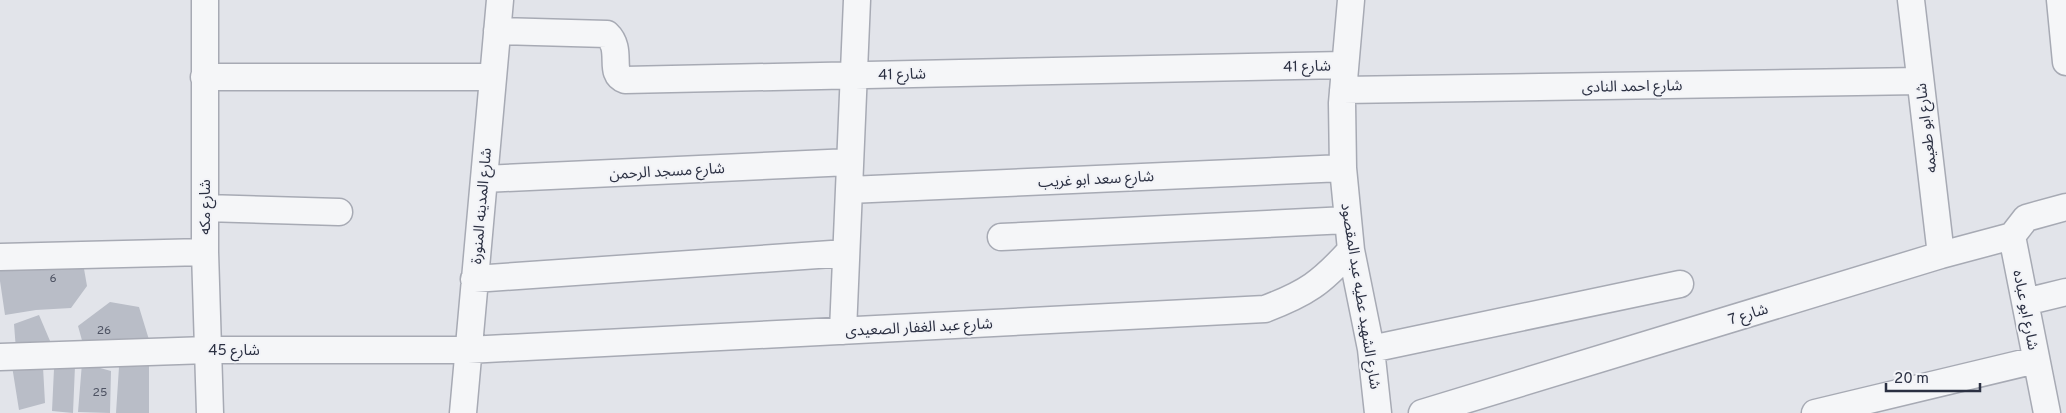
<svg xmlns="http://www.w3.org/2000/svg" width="2066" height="413" font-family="Overpass,'Noto Sans Arabic',sans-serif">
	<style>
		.building { fill: #b9bdc7 }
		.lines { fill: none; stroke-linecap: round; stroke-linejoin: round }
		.street-casing { stroke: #a7aab4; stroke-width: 29 }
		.street { stroke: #f5f6f8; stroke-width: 26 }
		.labels { text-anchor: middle; stroke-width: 4; stroke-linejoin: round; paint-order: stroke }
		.number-label { font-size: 12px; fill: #4e5363 }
		.street-label { font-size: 15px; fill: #2b3042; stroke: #f2f3f7 }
	</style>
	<rect width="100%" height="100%" fill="#e2e4ea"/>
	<path class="building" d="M0,262L83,263L87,286L71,308L36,310L5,315L0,281Z
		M110,302L139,307L150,343L83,344L78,326Z
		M39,315L53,348L16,350L14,324Z
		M82,363L111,371L110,413L78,412Z
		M12,366L43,367L45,403L19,410Z
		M75,366L73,413L52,411L54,369Z
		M149,366V413H116L119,367Z"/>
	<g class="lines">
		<defs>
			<path id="street" d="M205,0V252L210,413
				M1351,0L1342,103L1343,168L1351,250L1371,349L1378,413
				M1911,0L1941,255
				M2060,0L2066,62
				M497,31L607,34C624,50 607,74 625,80L1344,65
				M204,77H493
				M1343,90L1920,81
				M484,179L850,162
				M849,190L1343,168
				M205,208L339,212
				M2012,236L2047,413
				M1001,237L1347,220
				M0,257L205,252
				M474,279L846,253
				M2025,302L2066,292
				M843,331L857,0
				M1371,349L1680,284
				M0,357L208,350H468L1265,309C1307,293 1321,283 1351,250
				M463,413L500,0
				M1422,413L1941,255L2012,236L2026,218L2066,207
				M1815,413L2036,360"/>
		</defs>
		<use href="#street" class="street-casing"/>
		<use href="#street" class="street"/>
	</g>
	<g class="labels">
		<g class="number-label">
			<text x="53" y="282">6</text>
			<text x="104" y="334">26</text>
			<text x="100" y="396">25</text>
		</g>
		<g class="street-label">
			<text transform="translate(1307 66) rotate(-1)" y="5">شارع 41</text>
			<text transform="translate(902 74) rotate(-1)" y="5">شارع 41</text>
			<text transform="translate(1632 86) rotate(-1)" y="5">شارع احمد النادى</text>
			<text transform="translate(1926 128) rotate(-97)" y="5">شارع ابو طعيمه</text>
			<text transform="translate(667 171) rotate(-3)" y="5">شارع مسجد الرحمن</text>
			<text transform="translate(1096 179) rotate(-3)" y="5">شارع سعد ابو غريب</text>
			<text transform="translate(481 206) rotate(-85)" y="5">شارع المدينه المنورة</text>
			<text transform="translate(205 207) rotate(-90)" y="5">شارع مكه</text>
			<text transform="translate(1361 296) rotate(81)" y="5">شارع الشهيد عطيه عبد المقصود</text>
			<text transform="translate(2026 310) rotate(79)" y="5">شارع ابو عباده</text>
			<text transform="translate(1748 314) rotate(-17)" y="5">شارع 7</text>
			<text transform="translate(919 327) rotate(-3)" y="5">شارع عبد الغفار الصعيدى</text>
			<text x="234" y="355">شارع 45</text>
		</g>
	</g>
	<path d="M1886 383v8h94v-8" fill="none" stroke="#2b3042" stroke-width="2.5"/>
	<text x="1894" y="383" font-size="15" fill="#2b3042" stroke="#f2f3f7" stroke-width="4" paint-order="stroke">20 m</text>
</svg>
